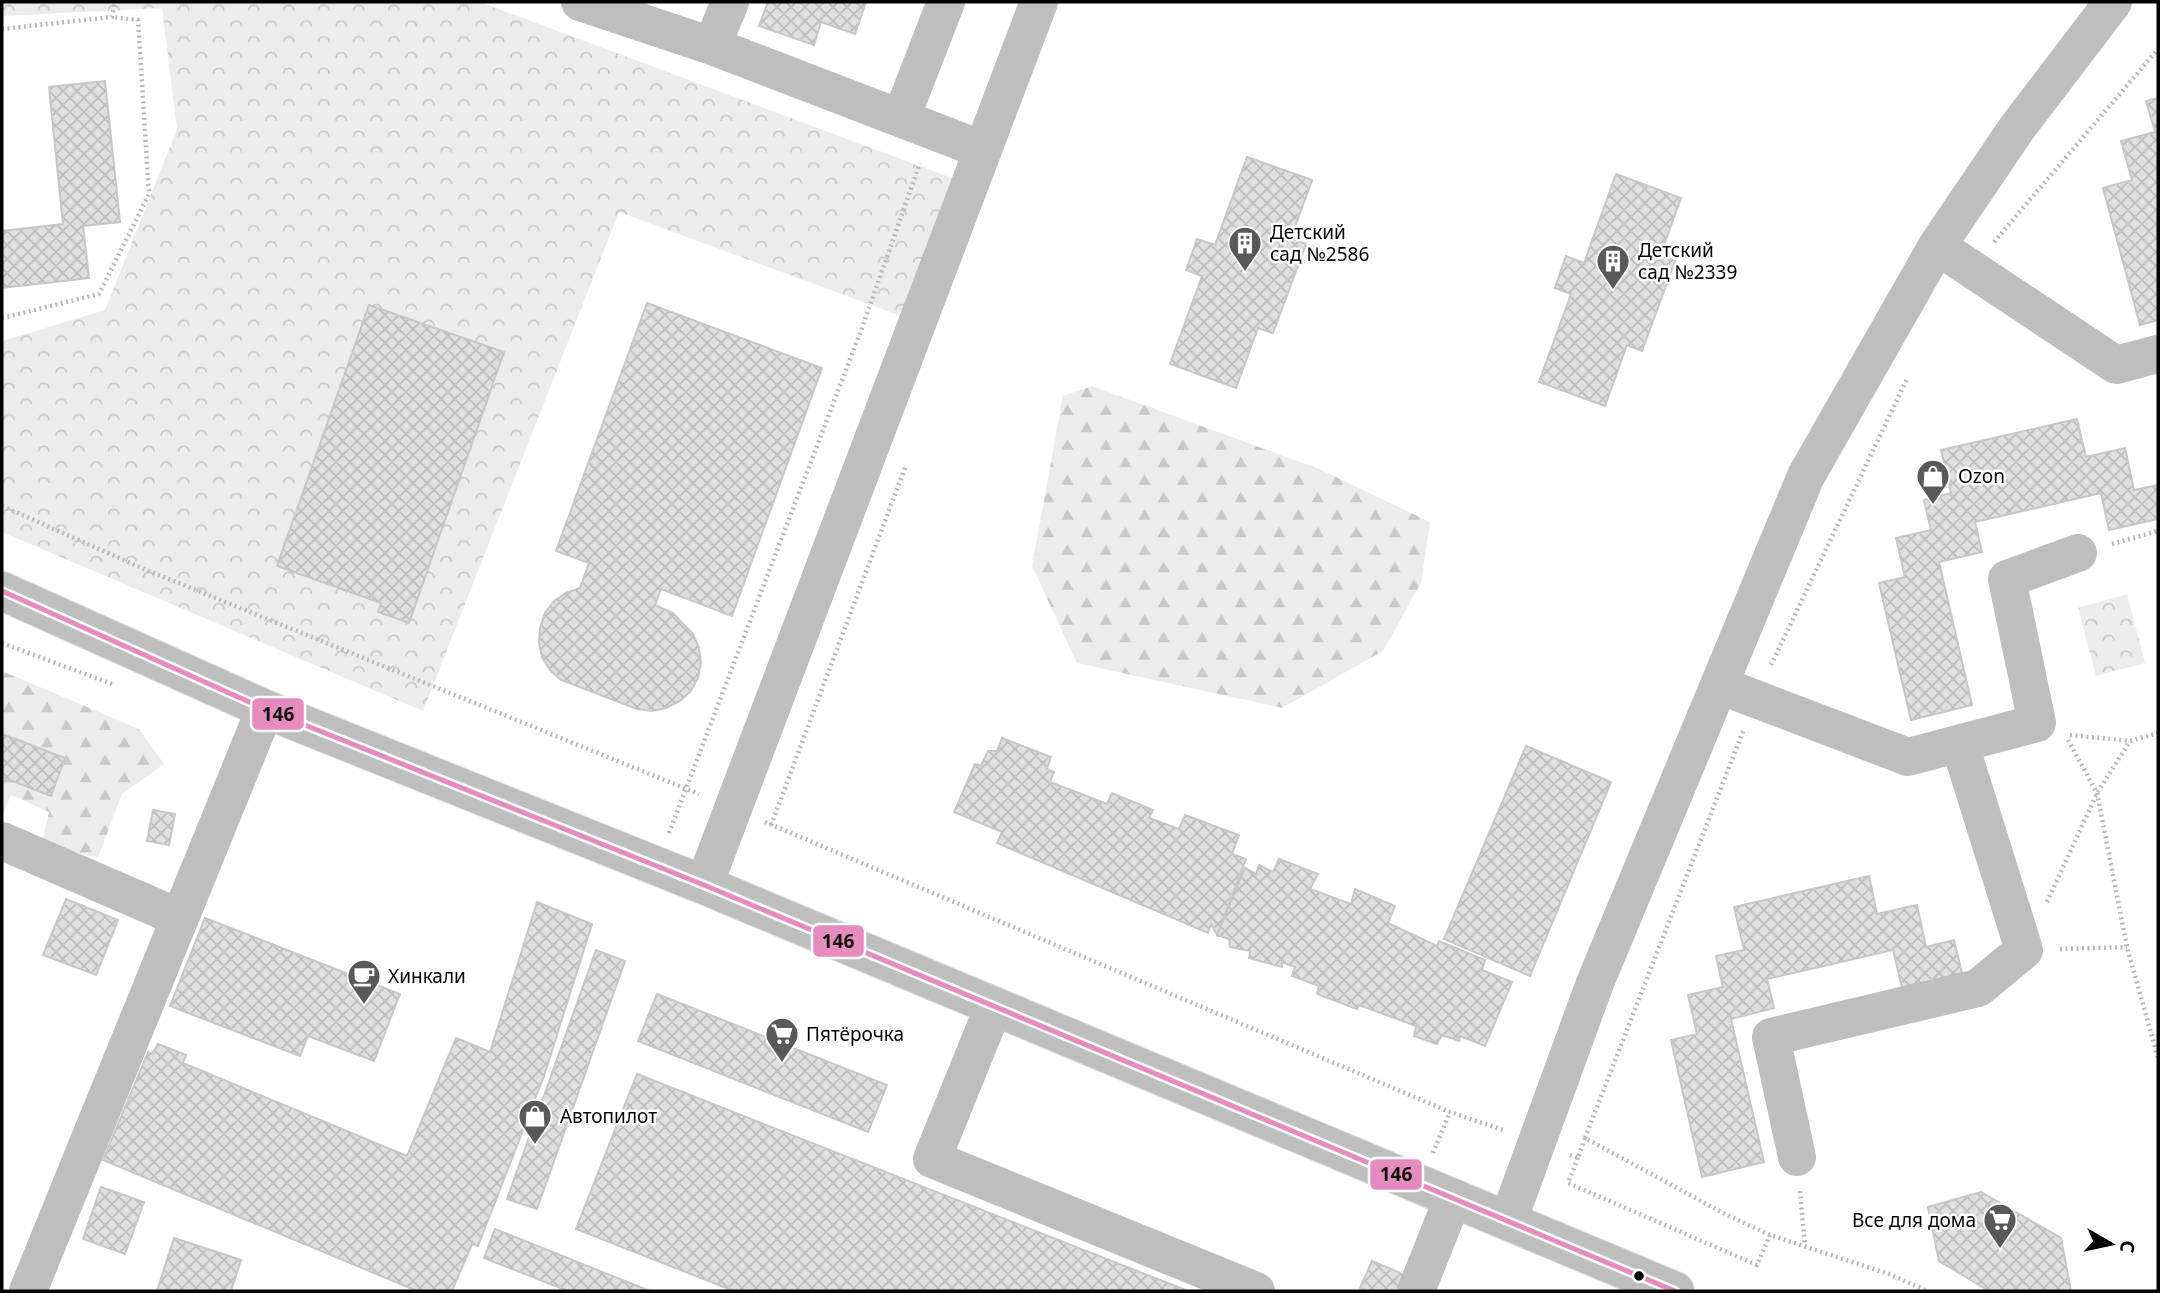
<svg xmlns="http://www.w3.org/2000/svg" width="2160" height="1293" font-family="'Noto Sans',sans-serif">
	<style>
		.forest { fill: url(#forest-firs) }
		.park { fill: url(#park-crowns) }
		.building { fill: url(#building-cross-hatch); stroke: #c7c7c7; stroke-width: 2 }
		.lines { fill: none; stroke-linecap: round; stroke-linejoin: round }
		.major-casing { stroke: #dbdbdb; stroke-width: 40 }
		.path { stroke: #b9b9b9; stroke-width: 4.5; stroke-dasharray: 2 3.5; stroke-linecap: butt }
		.minor { stroke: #bebebe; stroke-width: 38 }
		.major { stroke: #bebebe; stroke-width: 38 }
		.bus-1-casing { stroke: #fff; stroke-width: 10 }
		.bus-1 { stroke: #e68bbd; stroke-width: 5 }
		.bus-dot { fill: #000; stroke: #fff; stroke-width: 2.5 }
		.labels { text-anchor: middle; stroke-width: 5; stroke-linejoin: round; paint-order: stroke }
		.poi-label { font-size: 19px; fill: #000; stroke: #fff; text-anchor: start }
		.line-badge { stroke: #fff; stroke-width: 2.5 }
		.pale-badge-label { font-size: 19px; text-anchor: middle; font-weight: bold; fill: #111 }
	</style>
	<defs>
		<pattern id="forest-firs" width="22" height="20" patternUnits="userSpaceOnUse" patternTransform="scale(1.75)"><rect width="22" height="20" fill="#ececec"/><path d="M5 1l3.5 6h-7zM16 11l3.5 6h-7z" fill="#c9c9c9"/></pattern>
		<pattern id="park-crowns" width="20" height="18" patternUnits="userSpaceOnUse" patternTransform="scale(1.75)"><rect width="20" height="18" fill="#ececec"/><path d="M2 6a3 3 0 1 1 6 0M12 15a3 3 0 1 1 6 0" fill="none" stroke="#c9c9c9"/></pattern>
		<pattern id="building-cross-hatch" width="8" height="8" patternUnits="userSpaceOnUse" patternTransform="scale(1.75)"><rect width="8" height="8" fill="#dfdfdf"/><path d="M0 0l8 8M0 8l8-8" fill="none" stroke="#bebebe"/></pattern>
	</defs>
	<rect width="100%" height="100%" fill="#fff"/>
	<path class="forest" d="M1092,386L1319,469L1430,522L1421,583L1383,651L1282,708L1077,663L1032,566L1063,396Z
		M2,671L139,729L164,764L122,794L98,858L42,843L49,812L11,795L2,816Z"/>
	<path class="park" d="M2,2H480L952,178L901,316L619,212L423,711L2,532V341L105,310L177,129L162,8L2,16Z
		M2127,594L2145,663L2096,676L2078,608Z"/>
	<path class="building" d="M768,2H866L855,34L821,22L814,45L759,26Z
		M105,81L120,222L83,226L89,278L2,288V231L63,224L49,87Z
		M2158,98V320L2140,325L2103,188L2132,180L2121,141L2155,132L2146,101Z
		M1247,157L1312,180L1291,238L1306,244L1273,333L1258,328L1236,388L1170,364L1202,276L1186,270L1197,239L1215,245Z
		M1616,174L1681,198L1660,256L1675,261L1642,351L1627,345L1605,406L1539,382L1571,294L1555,288L1566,256L1584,263Z
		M647,303L822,368L732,616L661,589L655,605L673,613L693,634L699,648L701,663L698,678L691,691L680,701L666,708L652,711L637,709L561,680L550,670L542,657L539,643L540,628L545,613L554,601L566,593L580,588L589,563L556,551Z
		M369,305L504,352L409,623L378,612L381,603L277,566Z
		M2077,419L2086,457L2125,448L2134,490L2158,485V519L2109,530L2101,493L1975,522L1982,552L1939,562L1972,705L1911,720L1879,583L1905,577L1896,538L1931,530L1924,500L1951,493L1941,450Z
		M2,734L65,758L51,796L2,777Z
		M1002,738L1051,757L1047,769L1054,772L1050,782L1107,804L1112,793L1153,810L1149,818L1179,829L1185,815L1239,835L1232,854L1246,859L1217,935L1211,924L1208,933L997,843L1002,832L954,812L975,764L981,766L988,751H997Z
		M1526,746L1611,782L1530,976L1444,939Z
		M153,810L175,814L169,845L147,841Z
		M1279,859L1318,874L1310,889L1351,904L1355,889L1395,906L1388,923L1437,946L1439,941L1485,960L1482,970L1512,982L1485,1046L1460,1036L1459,1041L1442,1035L1437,1044L1414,1036L1416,1026L1359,1005L1357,1009L1317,994L1319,986L1292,976L1295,967L1282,962V967L1249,958L1250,951L1230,947L1229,939L1217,935L1245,868L1256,874L1259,865L1273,872Z
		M1869,876L1877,914L1917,905L1926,947L1954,940L1962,973L1902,988L1893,950L1767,979L1774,1008L1731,1019L1764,1162L1702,1177L1671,1040L1697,1034L1688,995L1723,987L1716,956L1744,950L1734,907Z
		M66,899L118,920L96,975L43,955Z
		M537,902L592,924L544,1076L478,1246L472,1244L452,1291H417L103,1160L148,1052L152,1054L158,1044L186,1055L183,1063L407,1156L456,1038L490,1052Z
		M205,918L400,994L374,1061L308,1036L300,1056L170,1006Z
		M596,950L625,961L537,1209L507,1199Z
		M657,994L887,1085L868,1132L638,1041Z
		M637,1074L1188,1291H734L576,1229Z
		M101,1187L144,1202L125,1254L83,1239Z
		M1981,1192L2061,1238L2071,1291H1989L1939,1261L1928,1207Z
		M495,1229L650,1291H568L484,1258Z
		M174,1238L241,1260L231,1291H157Z
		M1372,1261L1405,1275L1399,1291H1367L1360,1288Z"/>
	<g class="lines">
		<defs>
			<path id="major" d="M2,591L265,709L704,885L1675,1291"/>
		</defs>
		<use href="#major" class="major-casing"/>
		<path class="path" d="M2,29L112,17L115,2
			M1994,242L2158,49
			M2,318L99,294L149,194L138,20L112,17
			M2,506L144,569L699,794
			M2112,544L2158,531
			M2,643L112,684
			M1771,665L1907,379
			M2070,735L2130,741L2158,733
			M2068,740L2097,793L2127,947L2158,1058
			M765,822L1450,1112L1503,1130
			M771,825L906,465
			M669,833L862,328L920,163
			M2047,902L2097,793L2130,741
			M2060,949L2127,947
			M1585,1138L1743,731
			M1433,1153L1450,1112
			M1570,1155L1578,1158L1585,1138L1725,1214L1770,1235L1889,1274L1927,1291
			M1578,1158L1568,1183L1757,1265L1770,1235
			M1800,1191L1805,1246"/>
		<path class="minor" d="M580,2L712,46L983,150
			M712,46L730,2
			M901,118L946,2
			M1937,246L2116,365L2158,354
			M1719,685L1908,757L2037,723L2007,579L2078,553
			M2,841L180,918
			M704,885L1039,2
			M994,1006L932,1159L1256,1291
			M1797,1157L1771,1037L1978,988L2024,950L1960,745
			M1508,1221L1595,983L1806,476L1937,246L2017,128L2113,2
			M28,1291L265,709
			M1416,1291L1453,1198"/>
		<use href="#major" class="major"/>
		<defs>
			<path id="bus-1" d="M2,591L265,709L704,885L1675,1291"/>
		</defs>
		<use href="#bus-1" class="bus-1-casing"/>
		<use href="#bus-1" class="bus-1"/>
	</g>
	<defs>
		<symbol id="building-pin" viewBox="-11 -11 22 30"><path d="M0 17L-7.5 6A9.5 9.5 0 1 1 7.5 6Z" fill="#595959" stroke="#fff"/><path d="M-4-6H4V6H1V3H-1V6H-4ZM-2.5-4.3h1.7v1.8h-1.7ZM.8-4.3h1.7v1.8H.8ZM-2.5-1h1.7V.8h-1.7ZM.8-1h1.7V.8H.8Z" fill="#fff"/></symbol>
		<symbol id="shop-pin" viewBox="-11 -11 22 30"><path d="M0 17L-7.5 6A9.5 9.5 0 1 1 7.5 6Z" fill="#595959" stroke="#fff"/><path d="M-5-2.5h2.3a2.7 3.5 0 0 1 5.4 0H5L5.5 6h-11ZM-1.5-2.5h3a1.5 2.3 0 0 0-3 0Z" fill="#fff"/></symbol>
		<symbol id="cafe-pin" viewBox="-11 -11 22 30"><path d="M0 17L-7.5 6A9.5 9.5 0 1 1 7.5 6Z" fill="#595959" stroke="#fff"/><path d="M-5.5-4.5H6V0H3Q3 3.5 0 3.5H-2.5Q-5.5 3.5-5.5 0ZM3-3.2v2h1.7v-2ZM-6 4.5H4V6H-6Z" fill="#fff"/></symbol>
		<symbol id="supermarket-pin" viewBox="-11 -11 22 30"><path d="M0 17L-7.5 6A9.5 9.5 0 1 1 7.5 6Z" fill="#595959" stroke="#fff"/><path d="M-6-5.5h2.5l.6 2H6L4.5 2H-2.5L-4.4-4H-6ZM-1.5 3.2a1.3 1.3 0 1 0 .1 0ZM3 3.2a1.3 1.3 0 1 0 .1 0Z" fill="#fff"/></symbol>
	</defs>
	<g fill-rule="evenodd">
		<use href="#building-pin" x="1226" y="224" width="38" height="52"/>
		<use href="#building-pin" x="1594" y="242" width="38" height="52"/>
		<use href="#shop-pin" x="1914" y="457" width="38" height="52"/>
		<use href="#cafe-pin" x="345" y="957" width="38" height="52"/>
		<use href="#supermarket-pin" x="763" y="1015" width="38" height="52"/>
		<use href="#shop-pin" x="516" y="1097" width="38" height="52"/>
		<use href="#supermarket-pin" x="1981" y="1201" width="38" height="52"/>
	</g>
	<circle class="bus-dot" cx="1639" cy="1276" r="6"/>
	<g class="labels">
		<g class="poi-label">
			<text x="1270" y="239">Детский<tspan x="1270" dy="22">сад №2586</tspan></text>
			<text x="1638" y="257">Детский<tspan x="1638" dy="22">сад №2339</tspan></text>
			<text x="1958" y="483">Ozon</text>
			<text x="388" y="983">Хинкали</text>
			<text x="806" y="1041">Пятёрочка</text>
			<text x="560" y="1123">Автопилот</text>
			<text x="1976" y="1227" text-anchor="end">Все для дома</text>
		</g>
	</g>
	<g class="line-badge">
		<rect x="251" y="697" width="54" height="34" rx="7" fill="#e68bbd"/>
		<rect x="812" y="924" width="53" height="34" rx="7" fill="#e68bbd"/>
		<rect x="1369" y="1158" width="54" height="33" rx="7" fill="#e68bbd"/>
	</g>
	<g class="pale-badge-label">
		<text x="278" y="721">146</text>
		<text x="838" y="948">146</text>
		<text x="1396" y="1181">146</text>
	</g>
	<rect width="2160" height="1293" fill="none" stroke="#000000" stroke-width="7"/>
	<g transform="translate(2111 1244) rotate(99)" stroke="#ffffff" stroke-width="5" paint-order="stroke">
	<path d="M0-5L12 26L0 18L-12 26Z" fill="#000000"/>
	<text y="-10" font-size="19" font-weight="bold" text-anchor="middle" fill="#000000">С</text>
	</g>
</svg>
